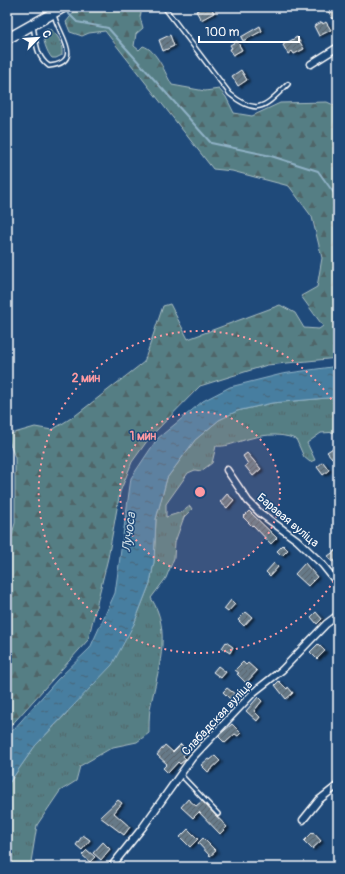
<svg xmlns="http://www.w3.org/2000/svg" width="345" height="874" font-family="Pangolin,sans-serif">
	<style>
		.grass { fill: url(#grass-tufts); stroke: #aabec2 }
		.forest { fill: url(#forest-firs); stroke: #aabec2 }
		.water { fill: url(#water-ripples); stroke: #90b2c6 }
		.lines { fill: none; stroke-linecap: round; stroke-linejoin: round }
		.stream { stroke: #90b2c6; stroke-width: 2 }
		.building { fill: url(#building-hatch); stroke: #fff; filter: url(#shadow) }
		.lane-casing { stroke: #fff; stroke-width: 6 }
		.street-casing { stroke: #fff; stroke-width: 9 }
		.secondary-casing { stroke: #fff; stroke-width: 12 }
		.lane { stroke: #1f4a7a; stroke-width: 3 }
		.street { stroke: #1f4a7a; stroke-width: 6 }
		.secondary { stroke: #1f4a7a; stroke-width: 9 }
		.ring { fill: none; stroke: #ff9aa2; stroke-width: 2; stroke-dasharray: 2 4 }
		.labels { text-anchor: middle; stroke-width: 3; stroke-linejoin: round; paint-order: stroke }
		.street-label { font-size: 12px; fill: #fff; stroke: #1f4a7a }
		.water-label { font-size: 13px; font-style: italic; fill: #d1dfe7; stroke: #1f4a7a }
		.centre { fill: #ff9aa2; stroke: #1f4a7a; stroke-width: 2 }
		.ring-label { font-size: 12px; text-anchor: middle; font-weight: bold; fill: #ff9aa2; stroke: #1f4a7a; stroke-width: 3; stroke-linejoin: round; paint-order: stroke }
	</style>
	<defs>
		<pattern id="grass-tufts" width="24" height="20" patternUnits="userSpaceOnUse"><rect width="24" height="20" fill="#557e84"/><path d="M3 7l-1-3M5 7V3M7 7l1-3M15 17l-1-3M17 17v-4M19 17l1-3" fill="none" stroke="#506568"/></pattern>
		<pattern id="forest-firs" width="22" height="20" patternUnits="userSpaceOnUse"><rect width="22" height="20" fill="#557e84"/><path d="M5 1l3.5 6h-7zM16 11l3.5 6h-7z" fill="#506568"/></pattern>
		<pattern id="water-ripples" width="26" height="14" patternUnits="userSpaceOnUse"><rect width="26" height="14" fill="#467ea0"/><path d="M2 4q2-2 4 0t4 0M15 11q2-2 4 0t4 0" fill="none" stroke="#496576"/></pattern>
		<pattern id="building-hatch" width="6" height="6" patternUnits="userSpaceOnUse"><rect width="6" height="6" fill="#667987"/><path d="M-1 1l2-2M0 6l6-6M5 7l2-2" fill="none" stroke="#59626a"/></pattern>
		<filter id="shadow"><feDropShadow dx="2.5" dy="1.5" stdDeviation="1" flood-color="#0009"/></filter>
	</defs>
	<rect width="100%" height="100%" fill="#1f4a7a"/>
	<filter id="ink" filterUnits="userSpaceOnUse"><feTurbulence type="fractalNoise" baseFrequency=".025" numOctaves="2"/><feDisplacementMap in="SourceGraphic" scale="8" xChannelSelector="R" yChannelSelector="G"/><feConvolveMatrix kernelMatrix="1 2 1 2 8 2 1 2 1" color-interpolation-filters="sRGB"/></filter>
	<g filter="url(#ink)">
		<path class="grass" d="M48,28C58,34 63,43 62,55L56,58H52C47,53 42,38 43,31Z
			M338,397V432L321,433L307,443L315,460L310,462L304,457L296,439C277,432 260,435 241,441C232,444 225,447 216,446L212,463L201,471L195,470L188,473L166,504V517L182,512L190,506L192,509L184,517L175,542L174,558L166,578L151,598C173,632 157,672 150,709C149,717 149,725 149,733L137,742L113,747L80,766L76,781L60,791L37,825L31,862L35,867H7V786L35,746L65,715L134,624L150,583L154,562L156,519L167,478L195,440L219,420L237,411L272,403Z"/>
		<path class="forest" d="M83,7H127L132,9L140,7L142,9L140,17L143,28L136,34L134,46L139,50L143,46C157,50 165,73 172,85L205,91L219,89L226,97L234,113L252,116L280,103L327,102L338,107V358L267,365L200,386L150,437L132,462L120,492L108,558L88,640L7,730V553L15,523V458L7,435L35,427L52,430L76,415L144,362L163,306L170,304L188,339L280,305L295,313L304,328L319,329L323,326L301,296L317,287L322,258L312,217L289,186L232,171L213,169L105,31L89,33L82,36L70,32L66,22L74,12Z"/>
		<path class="water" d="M338,366V397L272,403L237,411L219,420L195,440L167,478L156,519L154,562L150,583L134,624L112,665L35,746L7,786V737L57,680L90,648L115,593L131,478L157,439L203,401L230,387L282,374Z"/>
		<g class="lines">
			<path class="stream" d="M68,13L77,22L108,28L211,143L271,156L318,171L336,196L338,205"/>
		</g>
		<path class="building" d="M203,7H211L214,13L201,20L196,11Z
			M337,7L338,16L333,19L328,11Z
			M322,22L323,24L326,22L331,30L319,36L314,26Z
			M260,26L262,31L243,41L241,37Z
			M170,35L174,46L163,51L159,40Z
			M297,37L304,49L294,54L292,51L288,54L283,45Z
			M237,41L242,50L233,55L230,49L232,48L230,45Z
			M241,70L247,80L238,86L232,76Z
			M336,446L338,454L332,458L327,452Z
			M247,453L261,469L253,476L245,466L248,464L243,456Z
			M323,462L329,470L323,475L317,467Z
			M227,494L234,500L227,508L220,502Z
			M249,511L277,538L271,544L253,525L252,526L243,517Z
			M283,545L288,550L282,556L277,551Z
			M338,549V558L332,562L328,556Z
			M274,563L278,567L270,576L266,572Z
			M305,563L317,577L308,586L295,574Z
			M231,600L235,604L228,612L224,609Z
			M246,612L252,617L244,626L238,620Z
			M316,612L322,619L317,624L311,617Z
			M226,642L233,647L230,653L222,648Z
			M318,644L325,651L317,659L310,652Z
			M243,662L246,665L248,663L257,671L246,683L237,674L239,673L235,670Z
			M218,666L226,672L221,678L213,672Z
			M279,681L287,689L288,687L293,693L286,699L275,685Z
			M227,688L240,698L231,709L226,705L231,700L223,692Z
			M258,697L262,701L254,711L260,717L257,721L246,711Z
			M232,724L241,733L238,736L235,734L225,743L218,736Z
			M199,733L204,738L196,746L191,741Z
			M181,744L188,751L183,756L186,759L180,764L178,762L168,773L163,768L167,764L157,755L165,745L173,752Z
			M215,756L220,761L208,772L201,765L208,759L210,760Z
			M188,799L196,806L202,801L227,827L220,834L199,812L193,818L181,807Z
			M118,800L122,803L114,813L130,827L124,835L100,817Z
			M188,829L198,839L190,847L180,837Z
			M313,832L321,841L312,849L304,841Z
			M83,835L90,840L82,850L76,845Z
			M203,838L216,851L210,856L198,843Z
			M103,842L110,849L101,860L93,853Z
			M87,850L95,857L90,862L82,855Z"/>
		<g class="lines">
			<defs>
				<path id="lane" d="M164,7L230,94C258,117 265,106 288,84
					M33,26C36,41 36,57 49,66C86,62 57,33 54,14
					M181,775L218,814"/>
				<path id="street" d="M311,64L338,47
					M227,470L248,501L260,513L297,540L322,564L338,584
					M303,820L319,800L338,785
					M111,867L143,827L192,758L254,692L282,670L326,624L338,615"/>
				<path id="secondary" d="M7,39L64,7"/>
			</defs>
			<use href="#lane" class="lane-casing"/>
			<use href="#street" class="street-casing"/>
			<use href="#secondary" class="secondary-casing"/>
			<use href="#lane" class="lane"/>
			<use href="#street" class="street"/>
			<use href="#secondary" class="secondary"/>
		</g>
	</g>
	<circle cx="200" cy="492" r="80" fill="#ff9aa2" fill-opacity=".12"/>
	<g class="ring">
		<circle cx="200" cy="492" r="80"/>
		<path d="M337 576A161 161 0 1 1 337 408"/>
	</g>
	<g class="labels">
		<g class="street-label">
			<text transform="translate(288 520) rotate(40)" y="4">Баравая вуліца</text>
			<text transform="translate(217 718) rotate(-47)" y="4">Слабадская вуліца</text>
		</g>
		<g class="water-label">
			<text transform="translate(128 532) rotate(-83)" y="5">Лучоса</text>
		</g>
	</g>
	<circle cx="200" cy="492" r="6" class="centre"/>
	<g class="ring-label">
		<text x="86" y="382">2 мин</text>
		<text x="143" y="440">1 мин</text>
	</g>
	<rect width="345" height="874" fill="none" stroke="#1f4a7a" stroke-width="24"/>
	<rect x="12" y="12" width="321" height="850" fill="none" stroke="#fff" stroke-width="1.5" filter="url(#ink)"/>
	<g transform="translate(38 38) rotate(65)" stroke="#1f4a7a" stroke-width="3" paint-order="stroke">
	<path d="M0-3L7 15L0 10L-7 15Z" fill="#ffffff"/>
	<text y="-6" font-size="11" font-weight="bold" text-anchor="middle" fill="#ffffff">С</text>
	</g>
	<path d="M199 36v6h100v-6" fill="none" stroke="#ffffff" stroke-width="2"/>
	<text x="205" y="36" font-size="12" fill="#ffffff" stroke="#1f4a7a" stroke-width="3" paint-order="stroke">100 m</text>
</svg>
